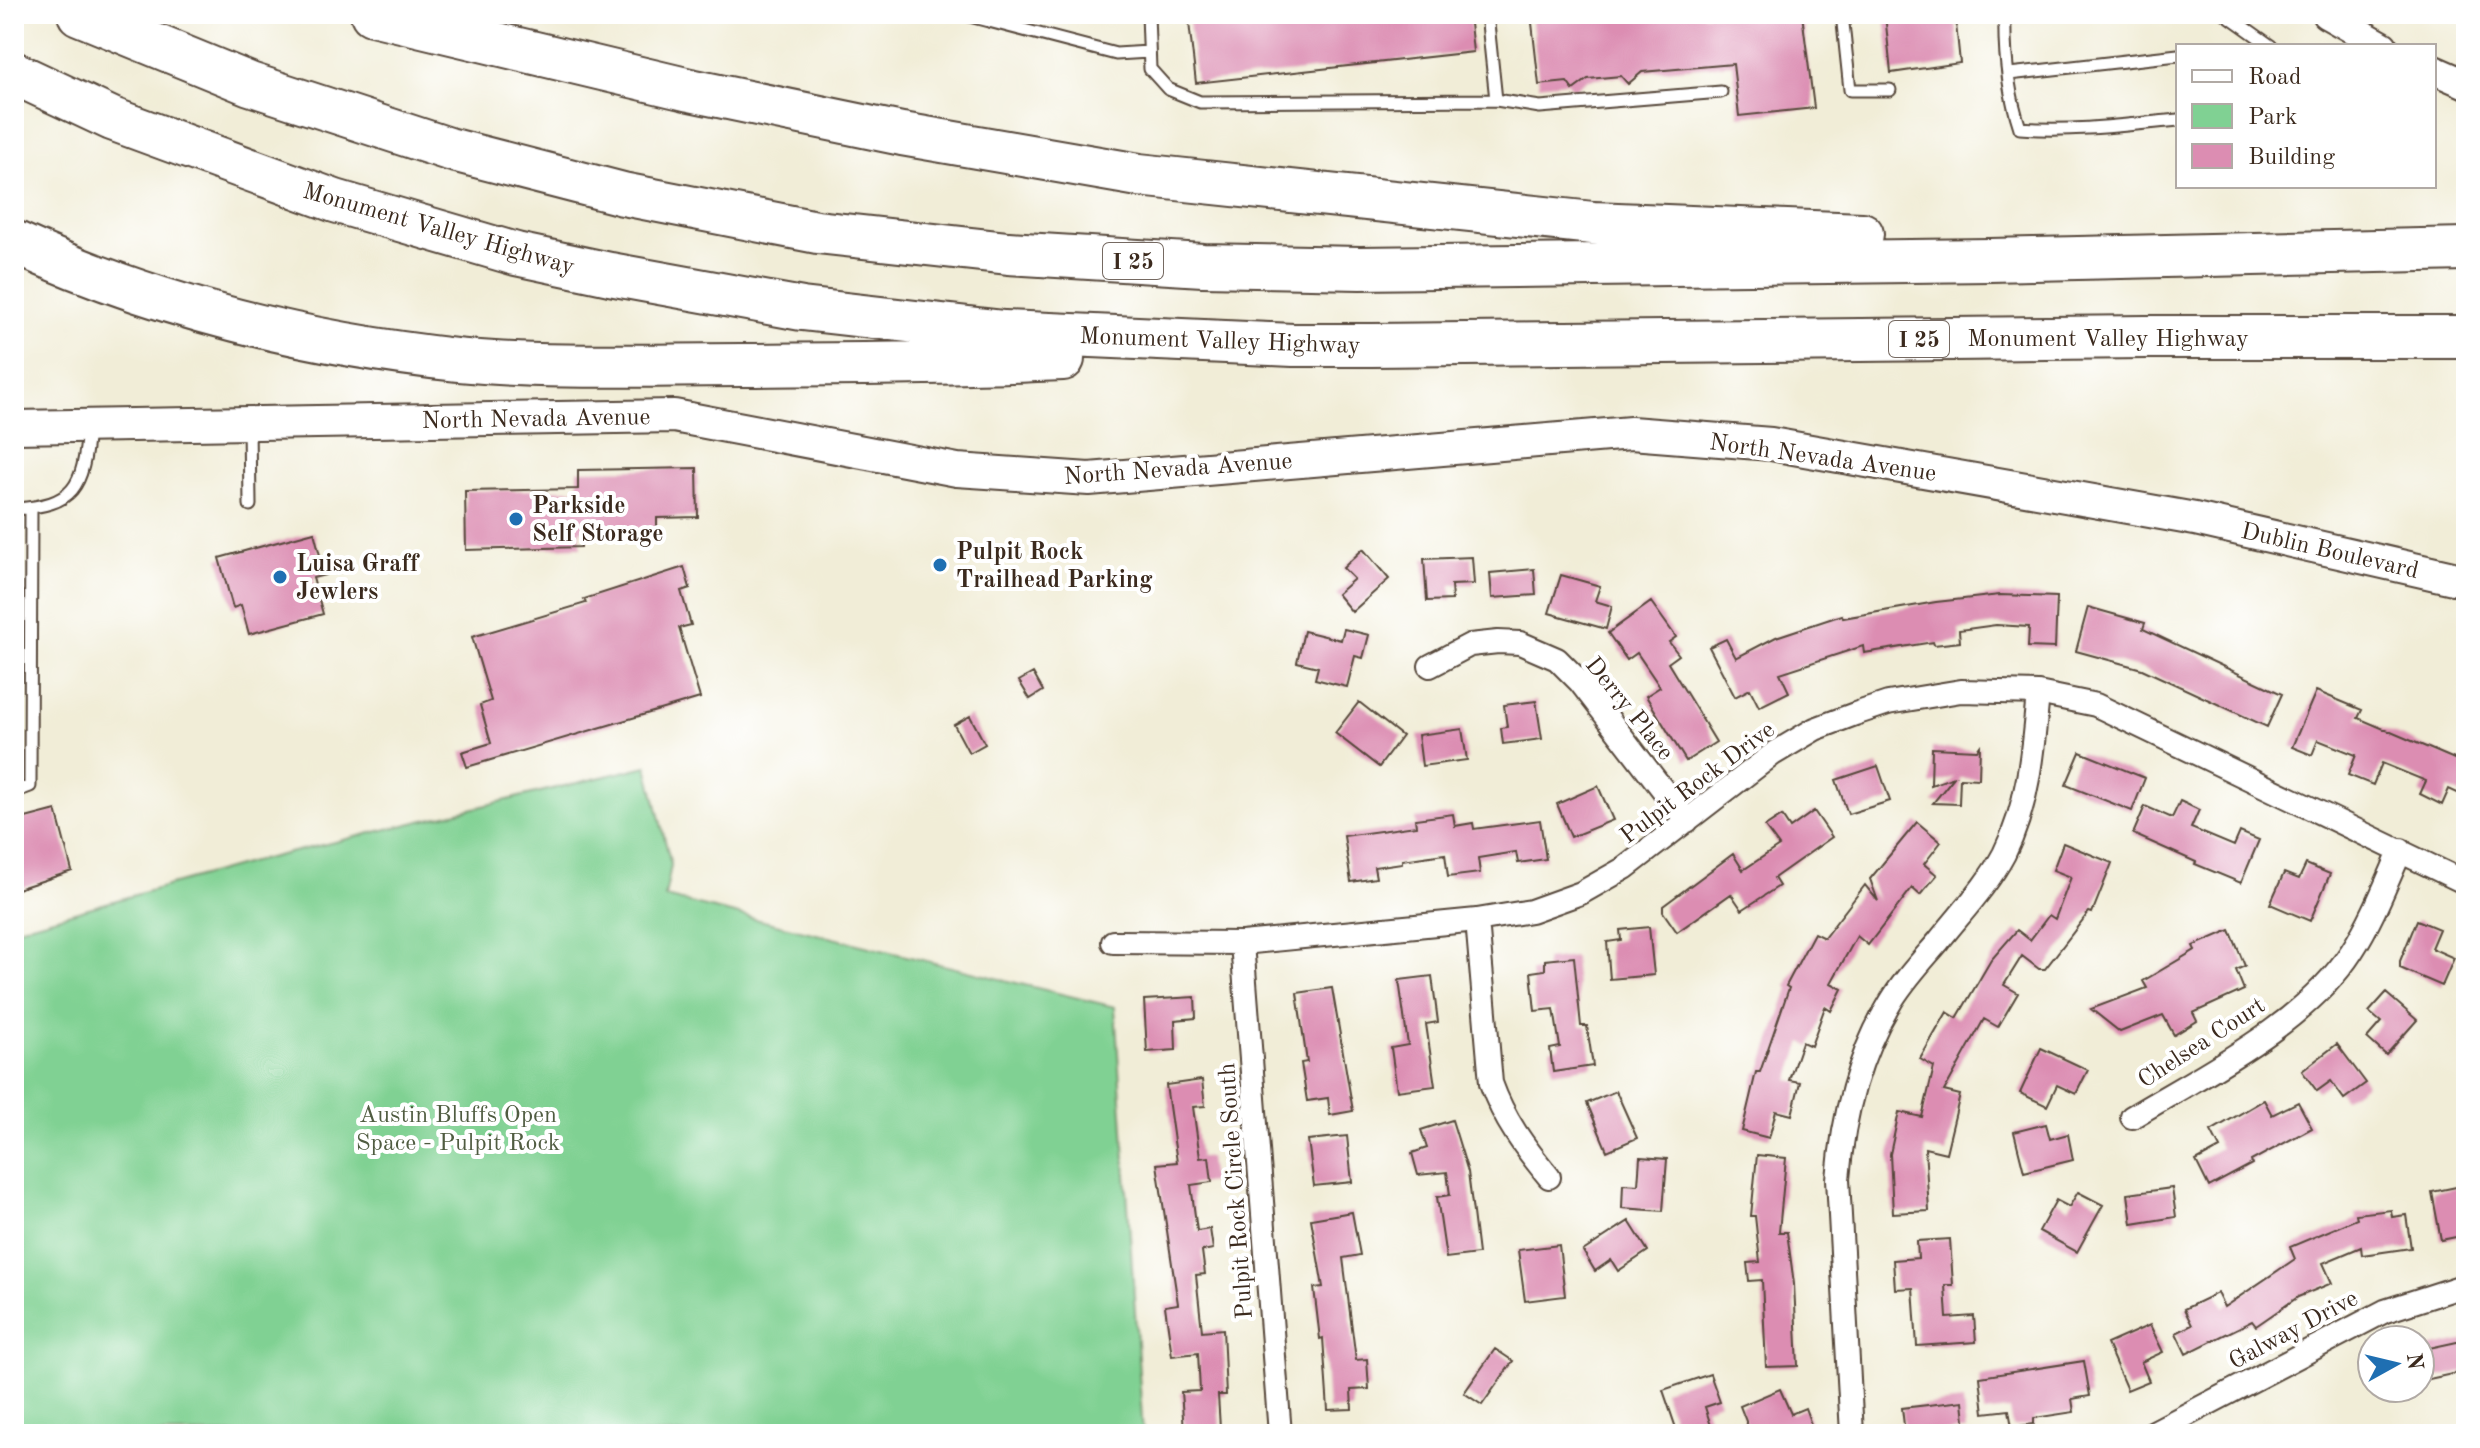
<svg xmlns="http://www.w3.org/2000/svg" width="2480" height="1448" font-family="'Old Standard TT',serif">
	<style>
		.green { fill: #80d193; stroke: #5e7e58; stroke-width: 2 }
		.building { fill: #dc8db2 }
		.lines { fill: none; stroke-linecap: round; stroke-linejoin: round }
		.service-casing { stroke: #56473a; stroke-width: 15 }
		.minor-casing { stroke: #56473a; stroke-width: 26 }
		.tertiary-casing { stroke: #56473a; stroke-width: 32 }
		.secondary-casing { stroke: #56473a; stroke-width: 36 }
		.motorway-casing { stroke: #56473a; stroke-width: 46 }
		.service { stroke: #fff; stroke-width: 11 }
		.minor { stroke: #fff; stroke-width: 22 }
		.tertiary { stroke: #fff; stroke-width: 28 }
		.secondary { stroke: #fff; stroke-width: 32 }
		.motorway { stroke: #fff; stroke-width: 42 }
		.poi-dot { fill: #1f6fb2; stroke: #fff; stroke-width: 3 }
		.labels { text-anchor: middle; stroke-width: 8; stroke-linejoin: round; paint-order: stroke }
		.shield { fill: #fff; stroke: #766a62; stroke-width: 2 }
		.shield-label { font-size: 22px; font-weight: bold; fill: #3b2a1e }
		.street-label { font-size: 24px; fill: #3b2a1e; stroke: #fff }
		.poi-label { font-size: 24px; font-weight: bold; fill: #3b2a1e; stroke: #fff; text-anchor: start }
		.park-label { font-size: 24px; fill: #505c41; stroke: #fff }
	</style>
	<rect width="100%" height="100%" fill="#fff"/>
	<filter id="ink" filterUnits="userSpaceOnUse"><feTurbulence type="fractalNoise" baseFrequency=".0125" numOctaves="2"/><feDisplacementMap in="SourceGraphic" scale="16" xChannelSelector="R" yChannelSelector="G"/><feConvolveMatrix kernelMatrix="1 2 1 2 8 2 1 2 1" color-interpolation-filters="sRGB"/></filter>
	<filter id="wash" filterUnits="userSpaceOnUse"><feTurbulence type="fractalNoise" baseFrequency=".006" numOctaves="4" result="noise"/><feDisplacementMap in="SourceGraphic" scale="32" xChannelSelector="R" yChannelSelector="G"/><feGaussianBlur stdDeviation="1.8" result="paint"/><feColorMatrix in="noise" values="0 0 0 0 0 0 0 0 0 0 0 0 0 0 0 0 0 1.4 0 .05"/><feComposite in="paint" operator="in"/></filter>
	<g filter="url(#wash)">
		<rect width="100%" height="100%" fill="#f1edd7"/>
		<path class="green" d="M647,766L671,865L665,897L1115,1007L1143,1434H14V929L252,862Z"/>
		<g id="blocks">
			<path class="building" d="M1188,14H1469L1473,52L1196,83Z
				M1531,14H1802L1814,108L1739,116L1733,64L1642,72L1628,84L1621,76L1588,79L1573,90L1567,82L1539,85Z
				M1885,14H1955L1960,63L1891,73Z
				M697,468L698,517L657,518V528L580,530L581,547L466,550L465,491L578,489V470Z
				M314,532L325,575L313,578L323,614L249,634L241,605L233,608L219,558Z
				M1363,549L1389,579L1352,612L1337,594L1354,579L1343,568Z
				M1472,557L1474,584L1451,585L1452,600L1427,601L1424,559Z
				M684,567L690,588L681,591L691,625L679,628L700,698L467,767L462,752L491,743L480,705L491,701L472,637L586,603L584,599Z
				M1534,569L1536,595L1492,598L1490,573Z
				M1561,575L1600,586L1595,601L1612,606L1606,629L1549,613Z
				M2000,595L2057,597L2055,648L2028,647L2029,627L1996,625L1959,630L1960,642L1934,645L1933,642L1864,653L1863,646L1780,673L1789,692L1759,707L1750,689L1735,697L1709,647L1726,639L1736,658L1776,637L1842,615L1843,618L1936,602Z
				M1651,602L1676,637L1669,642L1679,655L1668,663L1716,742L1686,761L1646,696L1660,687L1637,653L1627,660L1608,633Z
				M2088,607L2145,623L2143,629L2282,694L2267,727L2142,669L2076,651Z
				M1344,629L1369,635L1363,658L1355,656L1347,687L1315,679L1318,667L1297,662L1304,631L1341,640Z
				M1033,673L1043,691L1030,699L1019,681Z
				M2316,691L2362,710L2358,718L2466,764V797L2449,789L2442,805L2420,794L2426,781L2382,763L2373,785L2348,775L2356,755L2318,740L2312,755L2292,747Z
				M1536,701L1542,739L1503,744L1501,728L1507,727L1504,705Z
				M1359,702L1402,736L1379,767L1335,733Z
				M970,716L985,744L969,753L954,725Z
				M1462,729L1467,760L1422,766L1418,735Z
				M1980,746L1979,779L1960,778L1959,804L1933,803L1954,777L1931,785L1932,748L1977,750Z
				M2080,752L2145,778L2132,811L2066,785Z
				M1878,766L1890,801L1848,814L1836,780Z
				M1598,786L1613,820L1571,837L1557,804Z
				M2180,801L2199,810L2191,828L2234,846L2240,832L2259,840L2241,883L2195,864L2196,862L2133,834L2145,806L2172,818Z
				M56,810L72,871L14,890V821Z
				M1814,811L1832,837L1774,878L1779,886L1742,910L1731,894L1677,932L1663,912V906L1733,854L1743,870L1779,846L1765,827L1782,816L1790,828Z
				M1453,814L1455,826L1473,823L1474,829L1540,820L1546,859L1518,863L1516,852L1478,858L1480,873L1448,877L1445,854L1402,860V863L1374,867L1376,878L1351,882L1344,836L1416,826L1415,819Z
				M1917,822L1941,842L1924,864L1937,875L1920,895L1912,888L1868,945L1857,936L1831,983L1842,989L1831,1011L1825,1007L1811,1046L1802,1042L1789,1080L1800,1082L1792,1115L1776,1111L1769,1138L1742,1131L1756,1072H1760L1789,988L1786,986L1814,933L1824,938L1865,885L1878,901L1870,879Z
				M2063,843L2112,863L2092,913L2089,912L2045,969H2039L2022,956L2004,985L2018,993L1998,1027L1984,1019L1944,1091L1960,1095L1946,1153L1925,1148L1929,1211L1893,1213L1890,1154L1899,1112L1922,1117L1934,1067L1920,1059L1947,1012L1957,1018L1991,960L2017,930L2030,940L2049,915L2055,919L2071,877L2053,870Z
				M2306,864L2330,874L2310,921L2270,904L2284,873L2299,879Z
				M2417,920L2439,929L2431,948L2454,958L2442,986L2400,968V961Z
				M1649,927L1654,975L1610,979L1607,942L1621,940L1620,930Z
				M2230,930L2245,966L2236,970L2244,990L2193,1013L2197,1021L2174,1035L2163,1015L2120,1032L2091,1009L2147,988L2143,981L2195,950L2193,946Z
				M1574,957L1581,1026H1587L1593,1066L1553,1072L1550,1049L1560,1047L1554,1009L1535,1011L1531,972L1545,970V960Z
				M1432,976L1438,1022L1426,1024L1435,1086L1397,1091L1391,1048L1408,1045L1399,980Z
				M1332,988L1353,1111L1330,1115L1328,1098L1307,1101L1301,1063L1307,1062L1297,993Z
				M2386,993L2417,1020L2386,1055L2367,1038L2381,1022L2369,1012Z
				M1195,997L1196,1018L1175,1020L1176,1050L1147,1052L1144,1000Z
				M2337,1044L2366,1083L2344,1099L2331,1081L2317,1091L2302,1071Z
				M2041,1048L2088,1070L2076,1094L2057,1085L2047,1106L2020,1093Z
				M1202,1080L1205,1106L1193,1107L1200,1158L1209,1157L1212,1182L1191,1185L1197,1231L1210,1229L1213,1249L1202,1251L1205,1274L1196,1275L1202,1331L1223,1329L1226,1395H1218L1220,1428L1184,1430L1181,1392L1200,1391L1198,1353L1172,1356L1165,1306L1178,1304L1157,1164L1177,1162L1166,1085Z
				M1616,1091L1637,1138L1607,1151L1587,1103Z
				M2264,1100L2272,1115L2298,1102L2312,1128L2251,1161L2252,1164L2209,1187L2196,1161L2220,1148L2211,1131Z
				M1452,1120L1468,1172L1478,1254L1446,1258L1437,1197L1450,1195L1447,1172L1418,1175L1412,1153L1427,1148L1421,1130Z
				M2046,1124L2050,1139L2068,1134L2073,1160L2024,1172L2014,1132Z
				M1347,1136L1352,1182L1314,1186L1308,1140Z
				M1757,1155L1786,1158L1779,1232H1787L1794,1284L1798,1366L1766,1367L1762,1280L1749,1281L1747,1263L1760,1262L1755,1216H1751Z
				M1640,1157L1667,1159L1663,1211L1622,1208L1623,1184L1638,1185Z
				M2466,1185V1235L2441,1240L2432,1192Z
				M2172,1188L2176,1217L2132,1224L2128,1194Z
				M2078,1192L2103,1205L2077,1252L2039,1231L2056,1200L2069,1207Z
				M2391,1210L2392,1217L2406,1215L2411,1248L2362,1255L2361,1247L2323,1263L2332,1283L2298,1297L2256,1326L2252,1321L2186,1354L2176,1333L2192,1325L2184,1309L2217,1293L2224,1307L2295,1259L2290,1247L2357,1219L2356,1214Z
				M1352,1212L1360,1255L1343,1258L1356,1360L1367,1359L1369,1389L1351,1390L1352,1409L1328,1410L1323,1338L1320,1339L1314,1288L1323,1287L1311,1219Z
				M1629,1221L1648,1251L1618,1271L1611,1260L1595,1271L1583,1251Z
				M1950,1239L1953,1285H1945L1947,1318L1974,1316L1976,1342L1917,1346L1913,1288L1895,1289L1893,1260L1918,1258L1917,1241Z
				M1559,1245L1565,1296L1525,1301L1518,1250Z
				M2150,1325L2163,1352L2141,1362L2149,1381L2127,1390L2107,1344Z
				M2466,1340V1371L2420,1381V1350Z
				M1495,1349L1513,1361L1482,1405L1464,1393Z
				M2084,1361L2090,1396L2072,1399L2074,1412L2034,1418V1424L2012,1427L2009,1410L1984,1413L1980,1377Z
				M1710,1374L1720,1402L1705,1407L1711,1426L1689,1434H1678L1663,1390Z
				M1780,1389L1791,1414L1805,1408L1812,1427L1795,1434H1751L1740,1406Z
				M1963,1401L1966,1431L1905,1434L1902,1408Z"/>
		</g>
	</g>
	<g filter="url(#ink)">
		<use href="#blocks" fill-opacity="0" stroke="#56473a" stroke-width="2"/>
		<g class="lines">
			<defs>
				<path id="service" d="M962,14L1116,54L1149,52
					M1148,14L1150,69L1168,89L1200,102L1496,100L1487,14
					M1842,14L1850,90H1890
					M2005,14C2004,51 2008,92 2020,128C2073,132 2126,125 2178,120
					M2226,14L2271,46
					M2005,17L2037,14
					M2009,74L2178,55
					M1496,100L1540,107L1721,92
					M249,424L250,505
					M14,509C75,505 83,488 88,429
					M14,792L30,786L31,508"/>
				<path id="minor" d="M1430,666L1470,645L1498,642L1520,643L1557,659L1580,682L1687,821
					M1477,920L1491,1083C1504,1120 1525,1148 1549,1177
					M1113,942L1242,943L1477,920L1531,911L1581,893L1625,868L1773,754L1815,729L1855,714L1888,703L1961,691L2038,693L2096,705L2466,883
					M1242,943L1280,1434
					M2132,1117C2205,1073 2305,1024 2352,951C2372,920 2386,884 2401,850
					M1852,1434L1838,1179C1843,1118 1857,1058 1889,1005C1902,982 1921,962 1938,942C1960,914 1987,886 2004,854C2029,804 2033,748 2038,693
					M2150,1434L2385,1311L2466,1285"/>
				<path id="tertiary" d="M2326,14L2383,46
					M2434,70L2466,84"/>
				<path id="secondary" d="M14,427L674,416L957,470L1089,479L1631,433L1771,444L2195,519L2466,581"/>
				<path id="motorway" d="M79,14L250,84L449,149L623,194L817,232L1008,253L1203,265L1360,268L1990,260L2466,249
					M372,14L690,90L902,134L1139,175L1593,223L1862,234
					M14,73L112,119L335,201L516,254L610,274L802,309L1004,332L1293,345H1372L2146,337H2466
					M14,242C156,307 302,343 457,360C551,369 648,365 742,365C849,364 956,364 1063,359"/>
			</defs>
			<use href="#service" class="service-casing"/>
			<use href="#minor" class="minor-casing"/>
			<use href="#tertiary" class="tertiary-casing"/>
			<use href="#secondary" class="secondary-casing"/>
			<use href="#motorway" class="motorway-casing"/>
			<use href="#service" class="service"/>
			<use href="#minor" class="minor"/>
			<use href="#tertiary" class="tertiary"/>
			<use href="#secondary" class="secondary"/>
			<use href="#motorway" class="motorway"/>
		</g>
	</g>
	<g class="poi-dot">
		<circle cx="516" cy="519" r="8"/>
		<circle cx="940" cy="565" r="8"/>
		<circle cx="280" cy="577" r="8"/>
	</g>
	<g class="labels">
		<g class="shield">
			<rect x="1103" y="243" width="60" height="36" rx="6"/>
			<rect x="1889" y="321" width="60" height="36" rx="6"/>
		</g>
		<g class="shield-label">
			<text x="1133" y="269">I 25</text>
			<text x="1919" y="347">I 25</text>
		</g>
		<g class="street-label">
			<text transform="translate(439 228) rotate(16)" y="8">Monument Valley Highway</text>
			<text x="2108" y="346">Monument Valley Highway</text>
			<text transform="translate(1220 340) rotate(2)" y="8">Monument Valley Highway</text>
			<text transform="translate(536 418) rotate(-1)" y="8">North Nevada Avenue</text>
			<text transform="translate(1823 457) rotate(8)" y="8">North Nevada Avenue</text>
			<text transform="translate(1178 468) rotate(-4)" y="8">North Nevada Avenue</text>
			<text transform="translate(2330 550) rotate(13)" y="8">Dublin Boulevard</text>
			<text transform="translate(1630 708) rotate(51)" y="8">Derry Place</text>
			<text transform="translate(1697 782) rotate(-37)" y="8">Pulpit Rock Drive</text>
			<text transform="translate(2201 1042) rotate(-33)" y="8">Chelsea Court</text>
			<text transform="translate(1235 1191) rotate(-94)" y="8">Pulpit Rock Circle South</text>
			<text transform="translate(2293 1329) rotate(-28)" y="8">Galway Drive</text>
		</g>
		<g class="poi-label">
			<text x="532" y="513">Parkside<tspan x="532" dy="28">Self Storage</tspan></text>
			<text x="956" y="559">Pulpit Rock<tspan x="956" dy="28">Trailhead Parking</tspan></text>
			<text x="296" y="571">Luisa Graff<tspan x="296" dy="28">Jewlers</tspan></text>
		</g>
		<g class="park-label">
			<text x="458" y="1122">Austin Bluffs Open<tspan x="458" dy="28">Space - Pulpit Rock</tspan></text>
		</g>
	</g>
	<rect width="2480" height="1448" fill="none" stroke="#fff" stroke-width="48"/>
	<rect x="2176" y="44" width="260" height="144" fill="#ffffff" stroke="#b1aaa5" stroke-width="2"/>
	<rect x="2192" y="70" width="40" height="12" fill="#ffffff" stroke="#b1aaa5" stroke-width="2"/>
	<text x="2248" y="84" font-size="24" fill="#3b2a1e">Road</text>
	<rect x="2192" y="104" width="40" height="24" fill="#80d193" stroke="#b1aaa5" stroke-width="2"/>
	<text x="2248" y="124" font-size="24" fill="#3b2a1e">Park</text>
	<rect x="2192" y="144" width="40" height="24" fill="#dc8db2" stroke="#b1aaa5" stroke-width="2"/>
	<text x="2248" y="164" font-size="24" fill="#3b2a1e">Building</text>
	<g transform="translate(2396 1364) rotate(82)"><circle r="38" fill="#ffffff" stroke="#b1aaa5" stroke-width="2"/>
	<path d="M0-6L14 30L0 20L-14 30Z" fill="#1f6fb2"/>
	<text y="-12" font-size="22" font-weight="bold" text-anchor="middle" fill="#3b2a1e">N</text>
	</g>
</svg>
